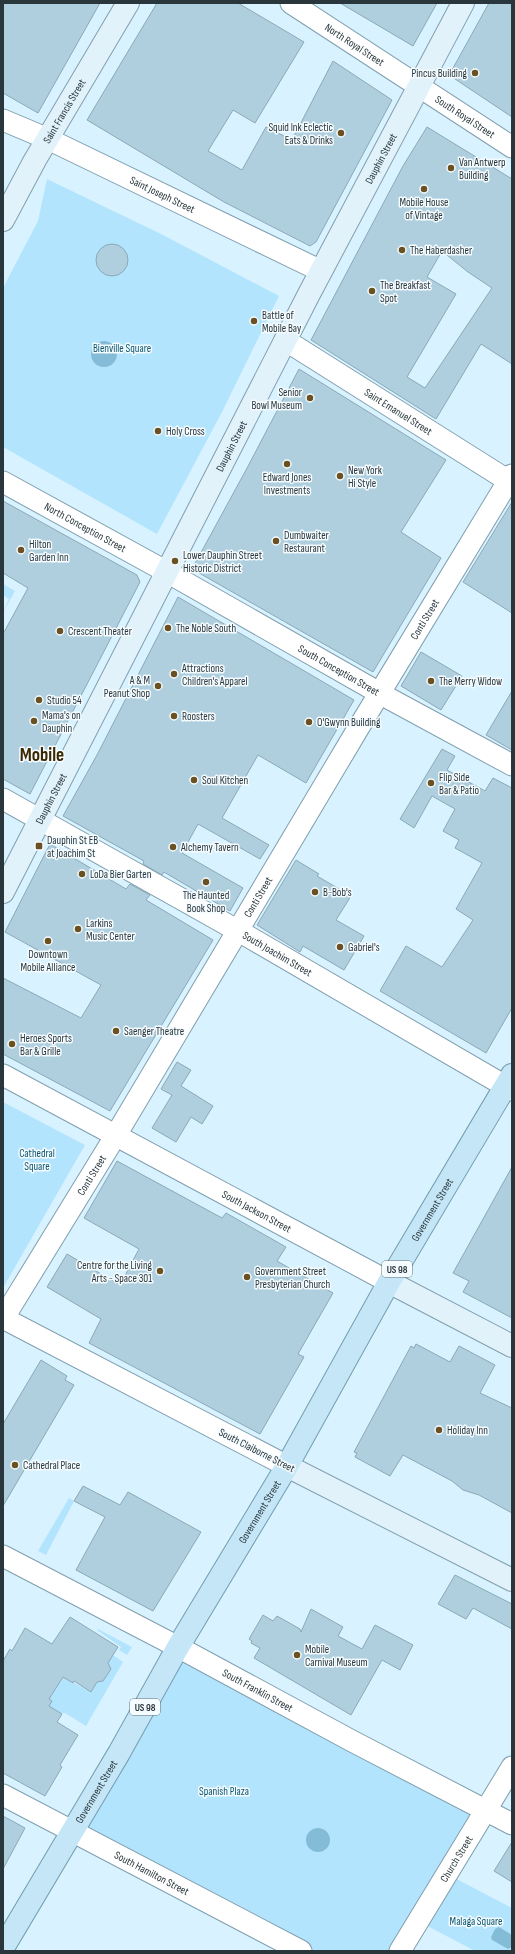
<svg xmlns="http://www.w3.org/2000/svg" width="515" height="1954" font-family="'Sofia Sans Condensed',sans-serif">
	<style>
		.green { fill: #b3e4fd }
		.water { fill: #84bcd7 }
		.building { fill: #afcfdf; stroke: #8aa9b8; fill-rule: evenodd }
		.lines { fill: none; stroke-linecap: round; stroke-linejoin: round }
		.street-casing { stroke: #819fae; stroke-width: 23 }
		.secondary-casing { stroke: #819fae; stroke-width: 24 }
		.primary-casing { stroke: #749db1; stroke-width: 24 }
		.street { stroke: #fff; stroke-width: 21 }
		.secondary { stroke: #e1f2fa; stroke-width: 22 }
		.primary { stroke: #c4e6f6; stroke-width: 22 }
		.poi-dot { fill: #6b5122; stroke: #f5fcff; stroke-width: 1.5 }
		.labels { text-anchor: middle; stroke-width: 3; stroke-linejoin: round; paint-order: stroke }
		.shield { fill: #f5fcff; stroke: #667176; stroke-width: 1 }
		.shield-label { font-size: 10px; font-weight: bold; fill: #29363c }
		.street-label { font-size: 11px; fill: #29363c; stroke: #f5fcff }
		.poi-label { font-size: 11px; fill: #29363c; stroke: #f5fcff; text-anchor: start }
		.park-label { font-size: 11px; fill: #09546f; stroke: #f5fcff }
		.town-label { font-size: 19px; font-weight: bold; fill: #3b2700; stroke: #f5fcff }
	</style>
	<rect width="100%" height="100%" fill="#d8f2ff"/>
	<path class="green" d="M47,179L163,235L279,296L222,412L157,534L3,447V288L38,221Z
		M3,584L15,591L3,612L9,599L3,595Z
		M3,1102L85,1145L3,1288Z
		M69,1498L74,1501L46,1555L38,1551Z
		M98,1629L132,1647L127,1655L119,1650L121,1647L97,1630Z
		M178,1647L486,1810L447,1874L512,1908V1951H475L418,1921L400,1951H301L73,1832Z
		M113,1655L123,1662L86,1726L65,1713H60L49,1706L52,1701L49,1699L63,1677L91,1692L97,1682L103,1681L111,1669L108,1663Z"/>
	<path class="water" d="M91 354a13 13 0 1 1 26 0a13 13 0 1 1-26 0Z
		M306 1840a12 12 0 1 1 24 0a12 12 0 1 1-24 0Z
		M499,1927L512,1935V1947L508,1949L492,1940L491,1937L495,1929Z"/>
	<path class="building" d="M3,3H100L38,113L3,93Z
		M157,3H238L304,42L255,123L233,110L208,151L242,170L266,127L292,140L333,61L392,100L316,242L310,246L224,202L87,120Z
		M340,3H437L413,46Z
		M489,3H512V117L455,79L452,70Z
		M427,127L512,179V364L481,344L436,419L311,340L403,166ZM442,251L468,272L492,288L425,388L407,377L456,294L427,277Z
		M96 260a16 16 0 1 1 32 0a16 16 0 1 1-32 0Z
		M299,369L446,460L401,532L441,558L373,672L192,569L246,470Z
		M3,501L137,575L140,582L30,794L3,779V634L28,588L3,573Z
		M512,502V613L463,582Z
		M178,597L354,700L306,783L258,755L222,818L269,845L260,859L198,824L182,853L243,888L230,911L164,872L162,875L143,864L144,861L63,816L97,755Z
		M421,652L462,676L441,710L401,686Z
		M512,691V750L486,735Z
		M442,749L455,756L447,770L485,791L493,778L512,788V1008L486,1053L380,991L406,946L442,967L473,920L456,909L482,863L455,848L459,840L443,831L455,809L432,796L414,828L400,819Z
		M50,844L126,889L130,884L150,895L146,900L213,940L110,1111L3,1054V978L81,1018L101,985L5,932Z
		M296,860L319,874L317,876L351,896L336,920L364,936L344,970L303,946L300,952L257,925Z
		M177,1062L191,1070L181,1086L213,1106L202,1124L191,1117L176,1142L152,1128L172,1095L161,1089Z
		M117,1161L222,1218L226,1213L286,1247L277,1261L333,1293L298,1354L304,1357L260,1434L89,1343L101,1319L47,1287L67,1254L120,1285L139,1249L84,1218Z
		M512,1167V1318L463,1292L469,1281L453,1273Z
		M416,1344L450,1362L459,1346L495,1365L480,1393L512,1408V1513L479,1495L463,1490L452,1481L403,1455L390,1476L355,1457L357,1453L354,1452L411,1346L414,1348Z
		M41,1360L67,1376L65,1380L74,1385L3,1506V1424Z
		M83,1486L120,1505L128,1492L201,1532L153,1611L76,1570L105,1517L74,1501Z
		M455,1575L512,1604V1629L473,1608L466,1619L438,1604Z
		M311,1609L343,1627L338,1636L362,1649L375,1625L413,1645L400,1670L382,1660L351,1715L254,1658L260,1648L251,1643L252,1641L249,1639L263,1615L273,1621L277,1616L300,1629L301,1632Z
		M70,1617L118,1647L108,1663L111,1669L103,1681L97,1682L91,1692L74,1681L73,1683L63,1677L49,1699L52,1701L49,1706L62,1714L57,1722L78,1735L60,1765L62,1767L45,1796L3,1773V1661L10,1649L12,1651L25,1628L52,1644Z
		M3,1816L25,1828L3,1869Z
		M512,1842V1882L494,1871Z"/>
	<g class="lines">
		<defs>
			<g id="street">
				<path id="s1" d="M291,3L512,147"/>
				<path id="s2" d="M3,120L48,139L321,271"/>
				<path id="s3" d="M285,340L512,483"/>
				<path id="s4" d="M3,482L167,572L390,699L512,765"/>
				<path id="s5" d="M3,799L249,937L512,1090"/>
				<path id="s6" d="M3,1075L389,1282"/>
				<path d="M3,1318L287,1466"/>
				<path id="s7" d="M3,1319L116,1135L359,727L512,475"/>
				<path id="s8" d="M3,1556L178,1647L352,1741L512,1824"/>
				<path id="s9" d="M3,1795L301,1951"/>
				<path id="s10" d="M400,1951L512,1767"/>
			</g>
			<g id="secondary">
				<path id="s11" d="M3,220L35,160L128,3"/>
				<path id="s12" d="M3,892L309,294L463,3"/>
				<path d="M389,1282L512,1346"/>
				<path d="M287,1466L512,1580"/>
			</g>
			<g id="primary">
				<path id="s13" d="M3,1948L119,1753L178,1647L287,1466L389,1282L512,1075"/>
			</g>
		</defs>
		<use href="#street" class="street-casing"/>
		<use href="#secondary" class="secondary-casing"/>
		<use href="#primary" class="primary-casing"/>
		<use href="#street" class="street"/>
		<use href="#secondary" class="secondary"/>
		<use href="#primary" class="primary"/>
	</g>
	<g class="poi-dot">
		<circle cx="475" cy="73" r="4"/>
		<circle cx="341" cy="133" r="4"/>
		<circle cx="451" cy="168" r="4"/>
		<circle cx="424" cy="189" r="4"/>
		<circle cx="402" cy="250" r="4"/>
		<circle cx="372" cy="291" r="4"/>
		<circle cx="254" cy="321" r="4"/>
		<circle cx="310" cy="398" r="4"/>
		<circle cx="158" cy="431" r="4"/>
		<circle cx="287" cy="464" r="4"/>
		<circle cx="340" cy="476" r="4"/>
		<circle cx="276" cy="541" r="4"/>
		<circle cx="21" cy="550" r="4"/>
		<circle cx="175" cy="561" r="4"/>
		<circle cx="168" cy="628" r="4"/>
		<circle cx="60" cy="631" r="4"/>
		<circle cx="174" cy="674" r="4"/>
		<circle cx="431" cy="681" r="4"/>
		<circle cx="158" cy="686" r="4"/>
		<circle cx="39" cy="700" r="4"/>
		<circle cx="174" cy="716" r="4"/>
		<circle cx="34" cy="721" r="4"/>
		<circle cx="309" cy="722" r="4"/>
		<circle cx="194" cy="780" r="4"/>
		<circle cx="431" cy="783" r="4"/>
		<rect x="35" y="842" width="8" height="8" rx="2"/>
		<circle cx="173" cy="847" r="4"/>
		<circle cx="82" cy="874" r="4"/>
		<circle cx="206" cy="882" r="4"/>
		<circle cx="315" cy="892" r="4"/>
		<circle cx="78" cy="929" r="4"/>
		<circle cx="48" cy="941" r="4"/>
		<circle cx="340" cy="947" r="4"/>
		<circle cx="116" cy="1031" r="4"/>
		<circle cx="12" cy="1044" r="4"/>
		<circle cx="160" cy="1271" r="4"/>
		<circle cx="247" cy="1277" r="4"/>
		<circle cx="439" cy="1430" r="4"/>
		<circle cx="15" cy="1465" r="4"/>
		<circle cx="297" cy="1655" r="4"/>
	</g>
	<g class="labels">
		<g class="shield">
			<rect x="382" y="1261" width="30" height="16" rx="3"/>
			<rect x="130" y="1699" width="30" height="16" rx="3"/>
		</g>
		<g class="shield-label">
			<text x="397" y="1273">US 98</text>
			<text x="145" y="1711">US 98</text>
		</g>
		<g class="street-label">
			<text dy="4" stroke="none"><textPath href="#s1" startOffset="76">North Royal Street</textPath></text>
			<text dy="4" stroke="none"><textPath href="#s11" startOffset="125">Saint Francis Street</textPath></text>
			<text dy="4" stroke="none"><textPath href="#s1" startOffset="208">South Royal Street</textPath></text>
			<text dy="4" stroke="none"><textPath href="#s12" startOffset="825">Dauphin Street</textPath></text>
			<text dy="4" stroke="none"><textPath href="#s2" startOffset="176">Saint Joseph Street</textPath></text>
			<text dy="4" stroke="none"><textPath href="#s3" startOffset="134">Saint Emanuel Street</textPath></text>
			<text dy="4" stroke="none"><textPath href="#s12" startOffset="501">Dauphin Street</textPath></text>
			<text dy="4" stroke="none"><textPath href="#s4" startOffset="94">North Conception Street</textPath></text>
			<text dy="4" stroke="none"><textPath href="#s7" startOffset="817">Conti Street</textPath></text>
			<text dy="4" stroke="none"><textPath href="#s4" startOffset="385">South Conception Street</textPath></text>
			<text dy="4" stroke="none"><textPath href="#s12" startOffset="105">Dauphin Street</textPath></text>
			<text dy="4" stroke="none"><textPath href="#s7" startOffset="493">Conti Street</textPath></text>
			<text dy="4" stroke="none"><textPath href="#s5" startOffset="315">South Joachim Street</textPath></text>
			<text dy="4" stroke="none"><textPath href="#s7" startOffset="169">Conti Street</textPath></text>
			<text dy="4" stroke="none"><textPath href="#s13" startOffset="854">Government Street</textPath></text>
			<text dy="4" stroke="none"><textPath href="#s6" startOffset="288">South Jackson Street</textPath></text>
			<text transform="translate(257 1450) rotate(27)" y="4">South Claiborne Street</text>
			<text dy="4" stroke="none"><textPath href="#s13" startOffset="506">Government Street</textPath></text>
			<text dy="4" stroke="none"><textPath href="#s8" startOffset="288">South Franklin Street</textPath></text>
			<text dy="4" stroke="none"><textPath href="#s13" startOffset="182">Government Street</textPath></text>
			<text dy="4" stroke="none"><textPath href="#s10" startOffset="108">Church Street</textPath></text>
			<text dy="4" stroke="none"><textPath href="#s9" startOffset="168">South Hamilton Street</textPath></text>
		</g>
		<g class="poi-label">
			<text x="467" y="77" text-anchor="end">Pincus Building</text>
			<text x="333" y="131" text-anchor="end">Squid Ink Eclectic<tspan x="333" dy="13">Eats &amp; Drinks</tspan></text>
			<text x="459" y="166">Van Antwerp<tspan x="459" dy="13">Building</tspan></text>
			<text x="424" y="206" text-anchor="middle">Mobile House<tspan x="424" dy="13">of Vintage</tspan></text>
			<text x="410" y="254">The Haberdasher</text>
			<text x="380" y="289">The Breakfast<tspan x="380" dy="13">Spot</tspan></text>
			<text x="262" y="319">Battle of<tspan x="262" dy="13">Mobile Bay</tspan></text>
			<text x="302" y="396" text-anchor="end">Senior<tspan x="302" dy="13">Bowl Museum</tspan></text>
			<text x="166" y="435">Holy Cross</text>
			<text x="348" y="474">New York<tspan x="348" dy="13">Hi Style</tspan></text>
			<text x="287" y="481" text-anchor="middle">Edward Jones<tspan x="287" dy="13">Investments</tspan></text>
			<text x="284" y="539">Dumbwaiter<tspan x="284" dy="13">Restaurant</tspan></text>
			<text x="29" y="548">Hilton<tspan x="29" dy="13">Garden Inn</tspan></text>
			<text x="183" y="559">Lower Dauphin Street<tspan x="183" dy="13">Historic District</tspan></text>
			<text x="176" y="632">The Noble South</text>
			<text x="68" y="635">Crescent Theater</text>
			<text x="182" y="672">Attractions<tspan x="182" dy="13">Children's Apparel</tspan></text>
			<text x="150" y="684" text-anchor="end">A &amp; M<tspan x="150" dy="13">Peanut Shop</tspan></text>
			<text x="439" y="685">The Merry Widow</text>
			<text x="47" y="704">Studio 54</text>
			<text x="42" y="719">Mama's on<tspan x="42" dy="13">Dauphin</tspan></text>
			<text x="182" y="720">Roosters</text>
			<text x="317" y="726">O'Gwynn Building</text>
			<text x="439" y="781">Flip Side<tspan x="439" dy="13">Bar &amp; Patio</tspan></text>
			<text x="202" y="784">Soul Kitchen</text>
			<text x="47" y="844">Dauphin St EB<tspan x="47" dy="13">at Joachim St</tspan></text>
			<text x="181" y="851">Alchemy Tavern</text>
			<text x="90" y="878">LoDa Bier Garten</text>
			<text x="323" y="896">B-Bob's</text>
			<text x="206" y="899" text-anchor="middle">The Haunted<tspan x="206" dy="13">Book Shop</tspan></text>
			<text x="86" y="927">Larkins<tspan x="86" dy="13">Music Center</tspan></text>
			<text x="348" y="951">Gabriel's</text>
			<text x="48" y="958" text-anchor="middle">Downtown<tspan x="48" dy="13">Mobile Alliance</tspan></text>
			<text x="124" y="1035">Saenger Theatre</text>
			<text x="20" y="1042">Heroes Sports<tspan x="20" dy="13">Bar &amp; Grille</tspan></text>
			<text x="152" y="1269" text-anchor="end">Centre for the Living<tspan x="152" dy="13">Arts - Space 301</tspan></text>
			<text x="255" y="1275">Government Street<tspan x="255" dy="13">Presbyterian Church</tspan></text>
			<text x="447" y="1434">Holiday Inn</text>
			<text x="23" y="1469">Cathedral Place</text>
			<text x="305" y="1653">Mobile<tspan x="305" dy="13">Carnival Museum</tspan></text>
		</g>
		<g class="park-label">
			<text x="122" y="352">Bienville Square</text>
			<text x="37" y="1157">Cathedral<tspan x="37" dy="13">Square</tspan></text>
			<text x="224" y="1795">Spanish Plaza</text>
			<text x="476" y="1925">Malaga Square</text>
		</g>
		<g class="town-label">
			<text x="42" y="761">Mobile</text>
		</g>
	</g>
	<rect width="515" height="1954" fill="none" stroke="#29363c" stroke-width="8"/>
</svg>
